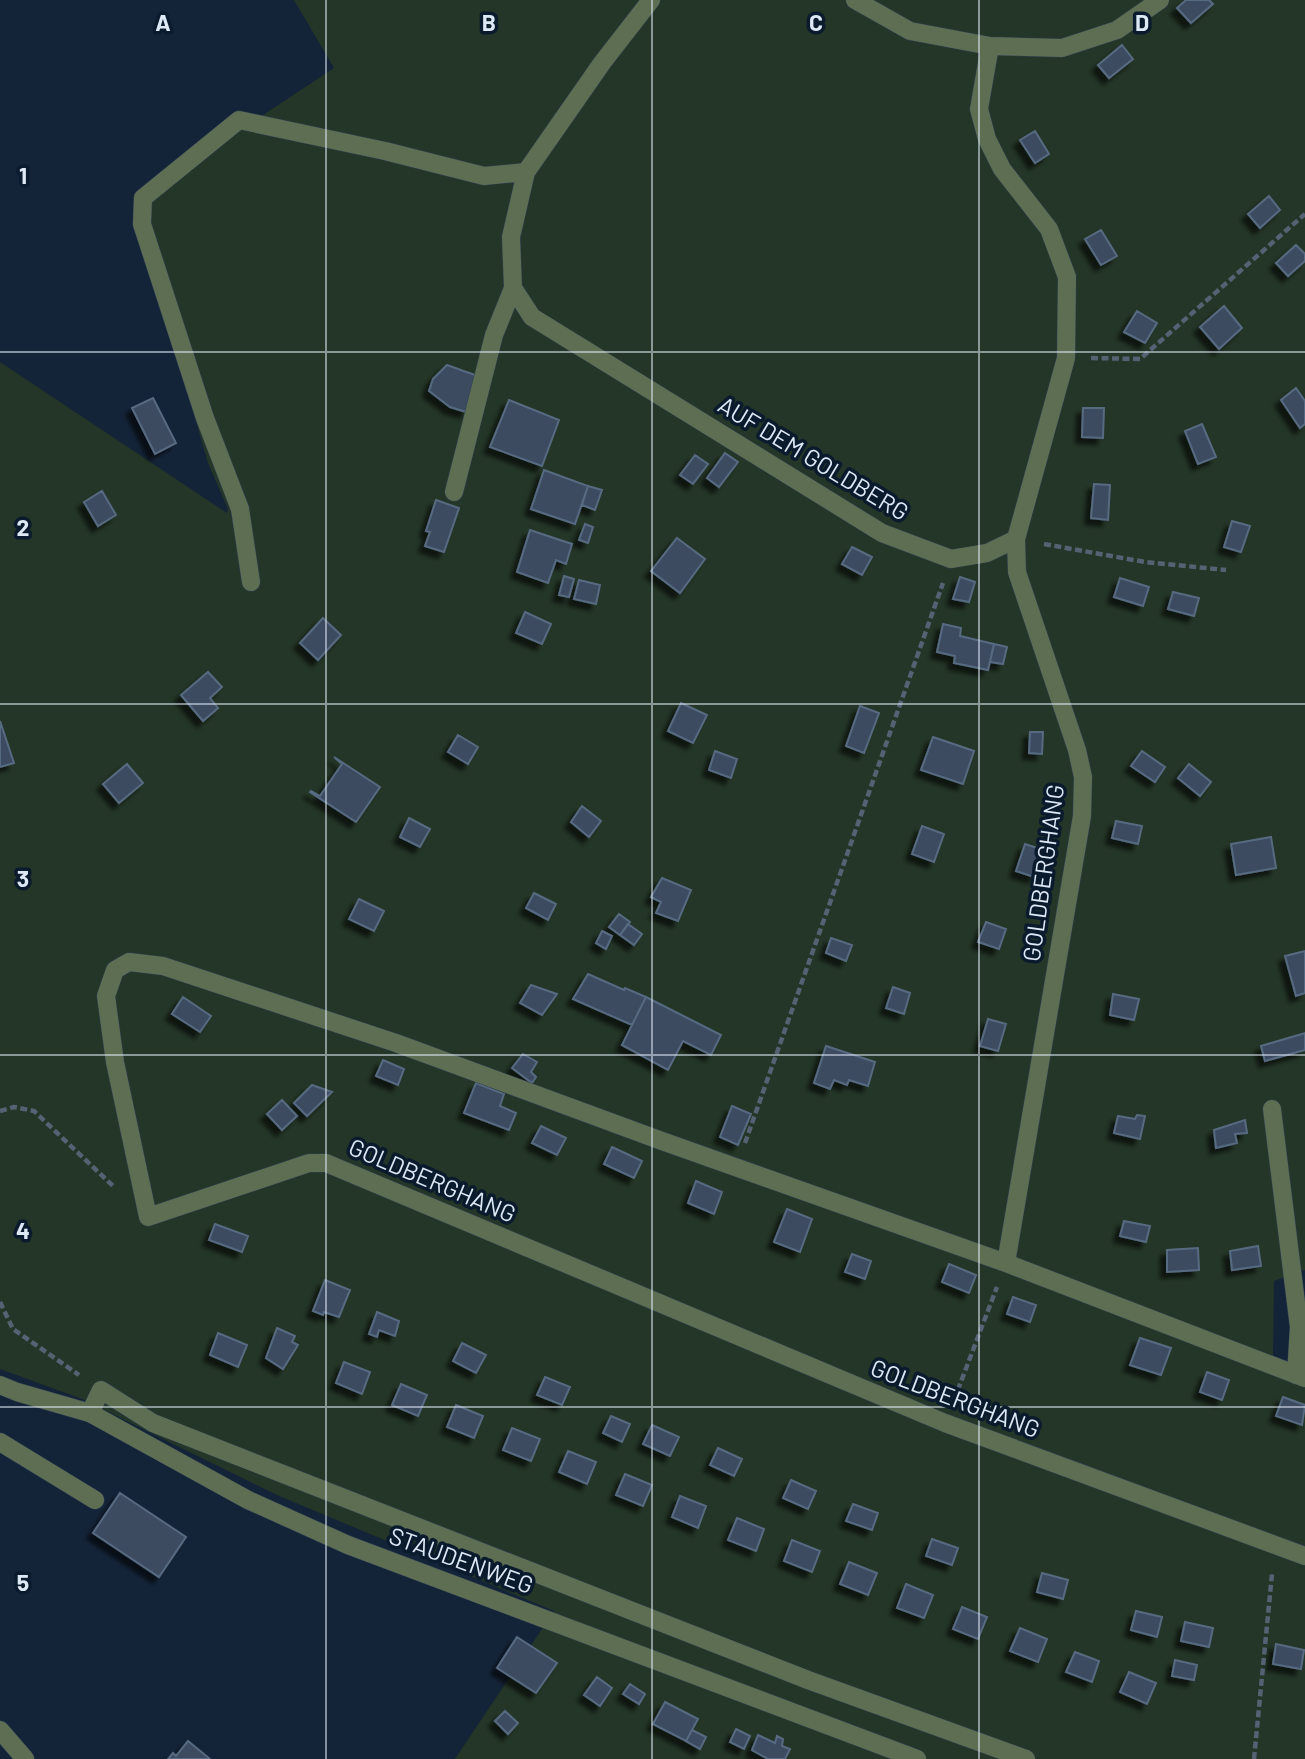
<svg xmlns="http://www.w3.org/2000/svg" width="1305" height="1759" font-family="Barlow,sans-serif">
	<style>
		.green { fill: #243627 }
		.building { fill: #3c4c61; stroke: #576a81; stroke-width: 2; filter: url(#shadow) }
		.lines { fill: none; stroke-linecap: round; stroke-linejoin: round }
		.minor-casing { stroke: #304053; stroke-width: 19 }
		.path { stroke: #546274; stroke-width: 4.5; stroke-dasharray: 7 3.5; stroke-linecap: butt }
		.minor { stroke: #5e6e53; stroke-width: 18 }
		.grid { fill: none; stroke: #dee9f6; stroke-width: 2; stroke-opacity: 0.55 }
		.labels { text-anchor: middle; stroke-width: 7; stroke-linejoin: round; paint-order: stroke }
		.street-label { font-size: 24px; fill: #dee9f6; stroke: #0b1b2e }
		.grid-label { font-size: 23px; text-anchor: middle; font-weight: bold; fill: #dee9f6; stroke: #0b1b2e; stroke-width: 7; stroke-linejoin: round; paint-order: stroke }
	</style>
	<defs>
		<filter id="shadow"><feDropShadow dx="-6" dy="6" stdDeviation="2" flood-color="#0009"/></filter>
	</defs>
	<rect width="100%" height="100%" fill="#142438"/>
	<path class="green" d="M294,0H1305V1270L1274,1281L1273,1360L1305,1371V1759H455L554,1611L277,1495L82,1399L0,1369V362L227,513L228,509L208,463L133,201L334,68Z"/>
	<path class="building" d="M1186,0H1209L1213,4L1191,23L1177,8Z
		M1122,45L1133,59L1109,78L1098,65Z
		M1035,131L1049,154L1035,163L1020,140Z
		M1269,196L1280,210L1260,228L1248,214Z
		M1101,230L1117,256L1101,265L1085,239Z
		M1296,245L1305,254V261L1288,276L1276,263Z
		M1224,306L1242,328L1219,349L1200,327Z
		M1137,311L1157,323L1145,343L1124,332Z
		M447,365L478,376L466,412L450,407L429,391L433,379Z
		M1296,388L1305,401V424L1300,428L1281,400Z
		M153,398L176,443L155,454L132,408Z
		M509,400L559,420L542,466L490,447Z
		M1083,408H1104L1103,438L1082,437Z
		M1202,424L1216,457L1198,464L1185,431Z
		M725,453L738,462L719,487L707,478Z
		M695,455L708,464L693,484L680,475Z
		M544,470L588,486L575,524L531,509Z
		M1094,484L1110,485L1108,520L1091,518Z
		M588,486L602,490L595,510L582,505Z
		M102,491L116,515L98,526L84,502Z
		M436,500L459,508L444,552L425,546L430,532L426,531Z
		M1232,521L1250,526L1241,552L1224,547Z
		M585,524L593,527L588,543L579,540Z
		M530,530L572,544L566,564L556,560L548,583L517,572Z
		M677,538L705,559L680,593L651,571Z
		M852,547L872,557L862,575L842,564Z
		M564,576L574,579L569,597L559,595Z
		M960,577L975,582L969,602L953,599Z
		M1120,578L1149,587L1143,606L1114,597Z
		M579,580L600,585L596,604L574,599Z
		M1173,592L1199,598L1194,616L1168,609Z
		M525,612L551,624L542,644L516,633Z
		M323,618L341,635L318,660L300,643Z
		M943,624L961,628L960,636L994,644L988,670L954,663L955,656L937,652Z
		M994,644L1007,647L1003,664L990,662Z
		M208,672L222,687L210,698L218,708L203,721L181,695Z
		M681,703L707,715L693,743L668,731Z
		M860,706L879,713L864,753L846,746Z
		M0,721L14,763L0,767Z
		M1030,732H1043L1042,754L1029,753Z
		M458,735L478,747L468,764L448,752Z
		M933,737L974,751L963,784L921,770Z
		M715,751L737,759L731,778L709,770Z
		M1142,751L1165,767L1155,782L1131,766Z
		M334,757L380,787L356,822L310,792L311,791L320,796L342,764Z
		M127,764L143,783L119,803L103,784Z
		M1189,764L1211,782L1200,796L1178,778Z
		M582,806L601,821L589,837L571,822Z
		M409,818L430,829L420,847L400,837Z
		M1116,821L1142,826L1138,844L1112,838Z
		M922,826L944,834L934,862L912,854Z
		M1271,837L1276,868L1236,875L1231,844Z
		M1025,844L1043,850L1034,877L1016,871Z
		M662,878L691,890L678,921L656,913L661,902L651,897Z
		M534,893L556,904L548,920L526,908Z
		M359,899L384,911L374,931L349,919Z
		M619,914L630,922L620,935L609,927Z
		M986,922L1006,929L999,949L978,942Z
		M628,924L642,934L634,945L620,935Z
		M602,931L612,936L606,949L596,943Z
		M831,938L852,945L846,961L826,953Z
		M1305,951V993L1296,996L1285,956Z
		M588,974L624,990L625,988L646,997L632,1025L573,999Z
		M531,985L557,994L542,1015L520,1003Z
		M893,987L910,993L904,1014L886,1008Z
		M1113,994L1139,999L1134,1020L1110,1015Z
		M183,997L211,1016L200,1032L172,1014Z
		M646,997L721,1035L711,1055L683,1041L668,1070L622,1045Z
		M988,1019L1006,1024L998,1051L980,1046Z
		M1305,1033V1050L1265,1061L1261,1046Z
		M826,1046L875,1062L868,1086L849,1080L847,1085L834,1080L830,1089L814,1083Z
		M523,1054L537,1062L531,1072L536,1077L532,1083L512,1068Z
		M383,1060L404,1069L398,1085L376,1076Z
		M476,1083L504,1094L500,1106L516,1113L509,1130L464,1113Z
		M312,1085L332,1092L307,1116L294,1103Z
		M282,1100L297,1116L282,1130L267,1114Z
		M732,1106L751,1114L738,1145L720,1137Z
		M1137,1115L1145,1116L1140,1139L1114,1133L1118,1116L1135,1119Z
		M1245,1120L1247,1133L1235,1134L1237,1143L1216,1148L1214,1130Z
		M541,1126L566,1138L557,1155L532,1143Z
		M612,1147L642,1161L634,1178L604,1164Z
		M696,1181L722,1192L714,1214L688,1203Z
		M787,1209L812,1219L800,1252L774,1242Z
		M1124,1221L1150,1226L1146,1242L1120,1236Z
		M215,1224L248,1236L242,1252L209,1240Z
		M1258,1246L1261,1266L1232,1270L1230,1251Z
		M1198,1248L1199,1270L1167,1272V1250Z
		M852,1254L871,1261L865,1279L845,1272Z
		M949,1264L976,1275L969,1293L942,1282Z
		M325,1280L350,1290L339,1317L324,1312L323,1315L313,1311Z
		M1013,1297L1036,1305L1030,1322L1007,1314Z
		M377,1312L399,1321L395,1336L379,1330L377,1337L369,1334Z
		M277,1328L295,1336L292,1342L298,1345L283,1369L266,1358Z
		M218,1333L247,1345L238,1367L210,1355Z
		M1140,1338L1171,1348L1161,1375L1130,1365Z
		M462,1343L486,1355L476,1373L453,1361Z
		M344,1362L370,1372L362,1394L336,1383Z
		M1207,1372L1229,1380L1222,1400L1200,1392Z
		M545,1377L570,1387L562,1405L537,1395Z
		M401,1384L427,1395L418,1416L392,1405Z
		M1283,1397L1305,1405L1302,1425L1276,1416Z
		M456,1405L483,1416L474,1438L447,1427Z
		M611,1416L630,1424L622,1442L603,1433Z
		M652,1425L679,1437L670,1456L643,1444Z
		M512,1428L540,1439L531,1461L503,1450Z
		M718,1448L742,1459L734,1476L710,1465Z
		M568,1451L596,1462L587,1484L559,1472Z
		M625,1474L652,1485L643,1506L616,1495Z
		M791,1480L816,1491L808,1509L783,1498Z
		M120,1493L186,1537L159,1577L93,1533Z
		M680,1496L706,1506L698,1528L672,1517Z
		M853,1504L878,1513L872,1530L846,1521Z
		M737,1518L764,1529L756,1551L728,1540Z
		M932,1539L958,1548L952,1565L926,1556Z
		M792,1540L820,1551L812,1572L784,1561Z
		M849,1562L877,1573L868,1595L840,1584Z
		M1042,1573L1068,1580L1063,1599L1037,1592Z
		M906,1584L933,1595L924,1618L897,1608Z
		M962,1607L987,1617L978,1639L953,1629Z
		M1136,1611L1162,1617L1157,1637L1131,1630Z
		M1185,1622L1213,1628L1209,1647L1181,1641Z
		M1020,1628L1047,1639L1038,1662L1010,1651Z
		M517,1637L557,1663L536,1693L497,1668Z
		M1276,1644L1304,1650L1301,1669L1273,1664Z
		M1075,1652L1099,1661L1092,1682L1066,1672Z
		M1175,1660L1197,1665L1194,1680L1172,1676Z
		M1129,1672L1156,1683L1147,1704L1120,1692Z
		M597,1677L612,1688L600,1706L584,1695Z
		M630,1684L645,1694L639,1704L623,1694Z
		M665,1702L698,1719L686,1741L653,1724Z
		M505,1711L518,1723L508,1734L495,1721Z
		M736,1729L750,1736L744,1749L730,1742Z
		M692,1730L706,1737L700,1749L686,1741Z
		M758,1735L775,1743L777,1736L783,1739L782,1746L790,1749L785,1759H768L752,1750Z
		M188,1741L210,1759H168L173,1753L176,1756Z"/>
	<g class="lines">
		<defs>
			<path id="minor" d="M651,0L602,63L526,172L511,237L513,288L532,317L882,533L951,559L987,553L1016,539L1066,358L1067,277L1049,229L1002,169L987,139L979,109L990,46
				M855,0L910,31L990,46L1062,48L1117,30L1160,0
				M454,492L494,335L513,288
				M1016,539L1017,572L1077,750L1083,777L1082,816L1006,1263L662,1141L396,1043L163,966L129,962L115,970L106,996L115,1062L148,1217L309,1163H326L945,1423L1305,1556
				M251,582L240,509L205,418L142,224L143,198L239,120L385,151L484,176L526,172
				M1272,1109L1299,1327L1296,1375
				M1006,1263L1305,1378
				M0,1385L17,1392L90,1413L248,1500L348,1545L917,1759
				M90,1413L101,1390L153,1423L808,1680L1026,1759
				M0,1442L95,1500
				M0,1730L25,1759"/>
		</defs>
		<use href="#minor" class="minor-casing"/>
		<path class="path" d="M1091,358L1140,359L1305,214
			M1044,544L1145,562L1226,570
			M0,1111L14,1107L34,1111L113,1186
			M745,1143L943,583
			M0,1302L13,1329L79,1375
			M954,1400L997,1287
			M1254,1759L1272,1574"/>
		<use href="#minor" class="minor"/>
	</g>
	<path class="grid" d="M326,0V1759M652,0V1759M979,0V1759M0,352H1305M0,704H1305M0,1055H1305M0,1407H1305"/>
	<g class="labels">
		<g class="street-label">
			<text transform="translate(813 459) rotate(31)" y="8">AUF DEM GOLDBERG</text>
			<text transform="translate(1044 873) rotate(-82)" y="8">GOLDBERGHANG</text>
			<text transform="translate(432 1181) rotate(23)" y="8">GOLDBERGHANG</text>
			<text transform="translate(955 1399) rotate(21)" y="8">GOLDBERGHANG</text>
			<text transform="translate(461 1561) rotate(20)" y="8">STAUDENWEG</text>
		</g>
	</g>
	<g class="grid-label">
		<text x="163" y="31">A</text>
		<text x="489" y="31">B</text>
		<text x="816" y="31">C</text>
		<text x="1142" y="31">D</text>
		<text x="23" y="184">1</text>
		<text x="23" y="536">2</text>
		<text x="23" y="887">3</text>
		<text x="23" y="1239">4</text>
		<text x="23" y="1591">5</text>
	</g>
</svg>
